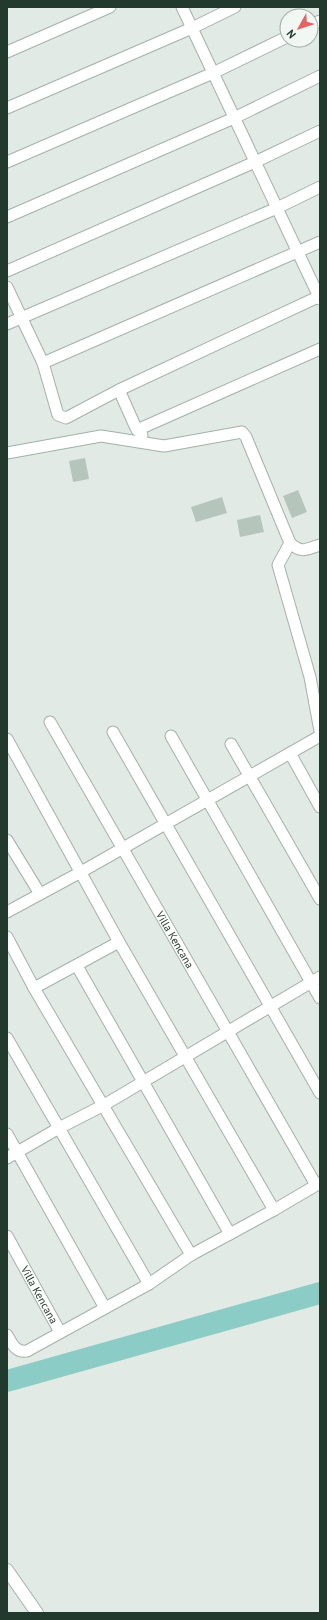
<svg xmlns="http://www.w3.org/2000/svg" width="327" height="1620" font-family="'PT Sans',sans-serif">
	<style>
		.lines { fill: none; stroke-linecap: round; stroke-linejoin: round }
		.river { stroke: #8cccc6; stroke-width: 22 }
		.building { fill: #b6c5bc }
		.minor-casing { stroke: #a4b1aa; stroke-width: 13 }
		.tertiary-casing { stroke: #a4b1aa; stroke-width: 14 }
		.minor { stroke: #fff; stroke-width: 11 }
		.tertiary { stroke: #fff; stroke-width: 12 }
		.labels { text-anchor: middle; stroke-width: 3; stroke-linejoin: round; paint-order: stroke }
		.street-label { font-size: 11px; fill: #22392e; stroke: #f1f7f2 }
	</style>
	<rect width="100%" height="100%" fill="#e1eae4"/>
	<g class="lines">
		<path class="river" d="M7,1381L320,1293"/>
	</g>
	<path class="building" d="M85,458L89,479L73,482L69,461Z
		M298,490L307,512L292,518L283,496Z
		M222,497L227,513L196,522L191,507Z
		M260,515L264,532L240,537L237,520Z"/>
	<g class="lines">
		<defs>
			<g id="minor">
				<path d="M182,7L320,299"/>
				<path d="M311,25L320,21"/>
				<path d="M7,52L110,7"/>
				<path d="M7,108L192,28L235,7"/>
				<path d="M7,162L213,73L287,37"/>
				<path d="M7,217L234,118L320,76"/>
				<path d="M7,271L255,162L320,131"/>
				<path d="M7,287L43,363L58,415L66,418L119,390L320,296"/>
				<path d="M7,324L277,208L320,187"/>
				<path d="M43,363L320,242"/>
				<path d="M119,390L135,426L142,435"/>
				<path d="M137,430L320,349"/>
				<path d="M7,453L101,436L164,446L242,432L246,437L290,543C302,554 306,549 320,545"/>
				<path d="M290,543L278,565L310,677L320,731"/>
				<path id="s1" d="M50,722L316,1185"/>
				<path d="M113,732L320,1093"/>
				<path d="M171,736L320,998"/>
				<path d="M7,739L119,942L274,1210"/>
				<path d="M231,744L320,899"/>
				<path d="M290,753L320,807"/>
				<path d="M7,840L40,894"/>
				<path d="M7,912L81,872L320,736"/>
				<path d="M7,937L34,988L191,1255"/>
				<path d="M77,966L230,1234"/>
				<path d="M34,988L119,942"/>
				<path d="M7,1038L149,1284"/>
				<path d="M7,1134L105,1308"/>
				<path d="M7,1158L59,1128L104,1105L320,977"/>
				<path id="s2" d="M7,1236L60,1332"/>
				<path d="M7,1335C12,1344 16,1353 27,1351L149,1284L191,1255L274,1210L320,1183"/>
			</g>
			<path id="tertiary" d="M7,1570L37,1613"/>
		</defs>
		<use href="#minor" class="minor-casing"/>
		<use href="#tertiary" class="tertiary-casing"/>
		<use href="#minor" class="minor"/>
		<use href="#tertiary" class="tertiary"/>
	</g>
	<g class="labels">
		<g class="street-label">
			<text dy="4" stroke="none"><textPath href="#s1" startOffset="251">Villa Kencana</textPath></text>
			<text dy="4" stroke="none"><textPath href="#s2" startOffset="67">Villa Kencana</textPath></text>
		</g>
	</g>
	<rect width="327" height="1620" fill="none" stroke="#22392e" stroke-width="16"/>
	<g transform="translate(299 28) rotate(231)"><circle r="19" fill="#f1f7f2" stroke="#9eaba4"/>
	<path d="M0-3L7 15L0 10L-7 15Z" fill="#e76261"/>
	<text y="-6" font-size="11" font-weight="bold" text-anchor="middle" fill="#22392e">N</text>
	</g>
</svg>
